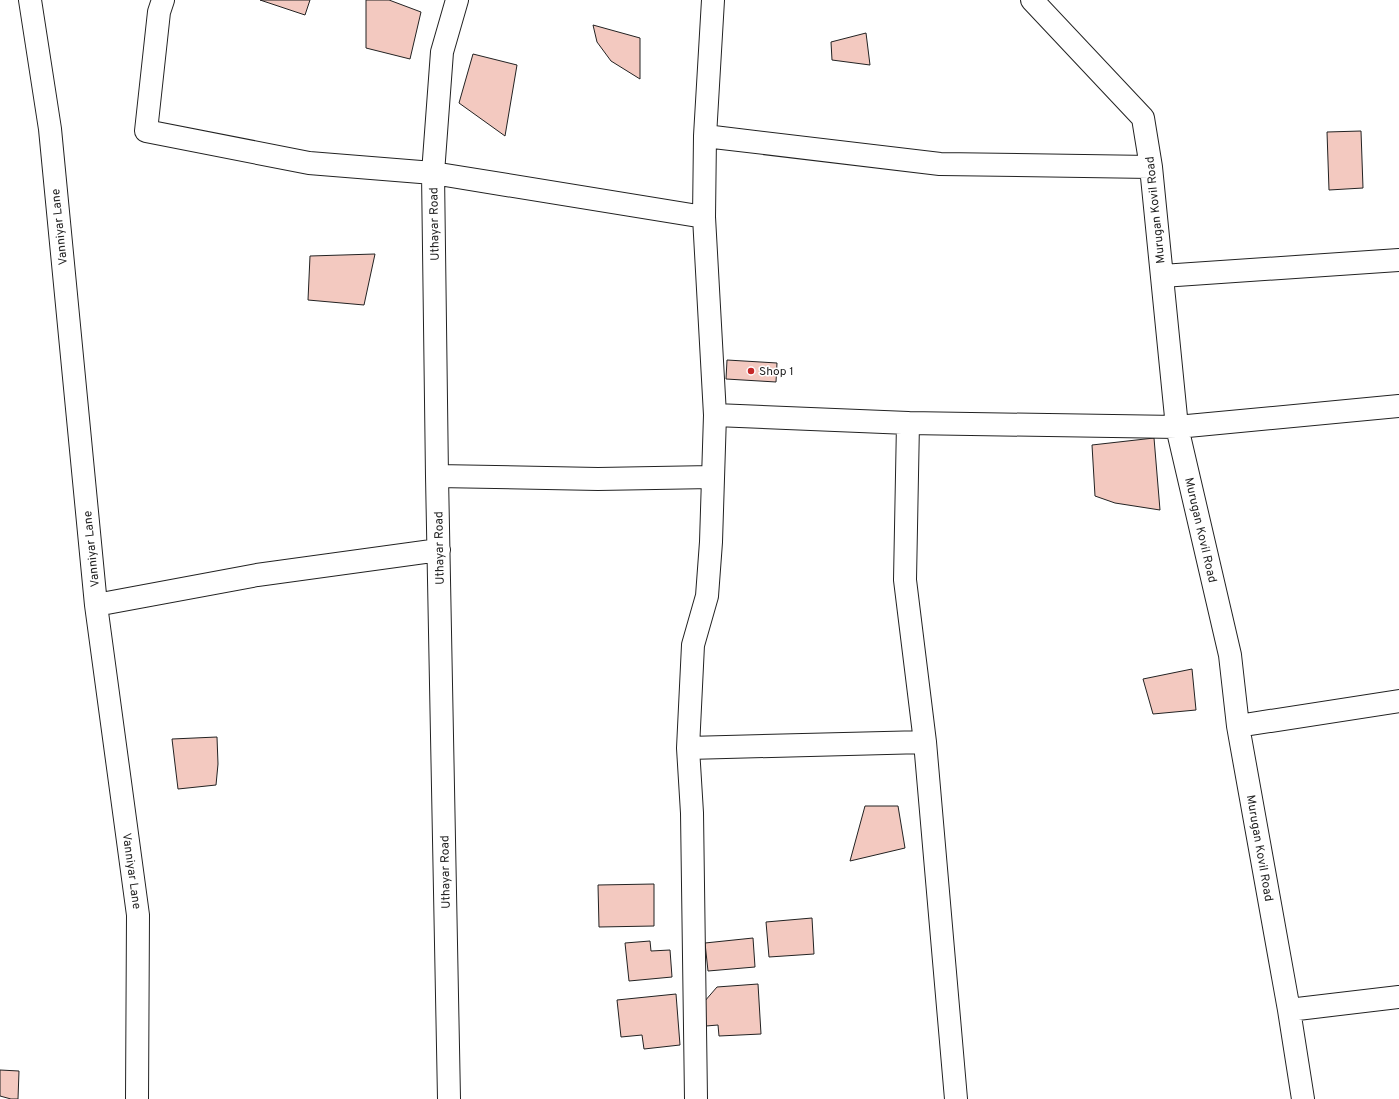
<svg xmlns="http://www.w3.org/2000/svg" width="1399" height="1099" font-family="Overpass,sans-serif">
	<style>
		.building { fill: #f3c9c0; stroke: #222 }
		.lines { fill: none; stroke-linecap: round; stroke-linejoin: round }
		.minor-casing { stroke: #222; stroke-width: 24 }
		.minor { stroke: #fff; stroke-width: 22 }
		.poi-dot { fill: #c62828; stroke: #fff; stroke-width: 1.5 }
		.labels { text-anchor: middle; stroke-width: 3; stroke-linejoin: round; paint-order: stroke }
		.street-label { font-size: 12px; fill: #222; stroke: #fff }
		.poi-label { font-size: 12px; fill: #222; stroke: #fff; text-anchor: start }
	</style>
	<rect width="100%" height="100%" fill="#fff"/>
	<path class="building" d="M260,0H310L305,15Z
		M366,0H389L421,12L410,59L366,48Z
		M593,25L640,38V79L611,61L597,42Z
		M866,33L870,65L832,60L831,42Z
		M473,54L517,65L505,136L459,103Z
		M1361,131L1363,188L1329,190L1327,132Z
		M375,254L364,305L308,300L310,256Z
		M727,360L777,363L776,382L726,379Z
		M1154,438L1160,510L1115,503L1095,496L1092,445Z
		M1192,669L1196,710L1153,714L1143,679Z
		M217,737L218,764L216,785L178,789L172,739Z
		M865,806H898L905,848L850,861Z
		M654,884V926L599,927L598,885Z
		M812,918L814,954L769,957L766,922Z
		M753,938L755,967L708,971L705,943Z
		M650,941L651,951L670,950L672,977L629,981L625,943Z
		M758,984L761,1034L719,1036L718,1025L706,1026L704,1002L717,987Z
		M676,994L680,1045L644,1049L642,1035L621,1037L617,1000Z
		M0,1070L19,1071L18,1099H11L0,1096Z"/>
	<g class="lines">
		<defs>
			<path id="minor" d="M30,0L50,129L96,605L138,915L137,1099
				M163,0L159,12L146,131L309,163L433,173L704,217
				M713,0L705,136L704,217L715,415L908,423L905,580L925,742L956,1099
				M1032,0L1143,118L1151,167L1177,427L1230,655L1238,726L1289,1010L1303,1099
				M705,136L940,164L1151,167
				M1162,276L1399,260
				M908,423L1177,427L1399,406
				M437,476L598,479L712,477
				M96,605L257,575L439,550
				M1238,726L1399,701
				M688,748L925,742
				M1289,1010L1399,997
				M449,1099L437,476L433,173L442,52L457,0
				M696,1099L692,813L688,748L693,645L707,596L711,542L715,415"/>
		</defs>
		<use href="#minor" class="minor-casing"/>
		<use href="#minor" class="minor"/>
	</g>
	<circle class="poi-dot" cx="751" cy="371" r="4"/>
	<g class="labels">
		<g class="street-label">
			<text transform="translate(1155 210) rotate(-96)" y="4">Murugan Kovil Road</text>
			<text transform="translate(434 224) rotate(-91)" y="4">Uthayar Road</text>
			<text transform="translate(59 227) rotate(-96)" y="4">Vanniyar Lane</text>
			<text transform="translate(1201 530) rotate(77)" y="4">Murugan Kovil Road</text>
			<text transform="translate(439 548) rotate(-91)" y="4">Uthayar Road</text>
			<text transform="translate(91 549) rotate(-96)" y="4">Vanniyar Lane</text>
			<text transform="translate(1260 848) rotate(80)" y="4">Murugan Kovil Road</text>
			<text transform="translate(132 871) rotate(82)" y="4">Vanniyar Lane</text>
			<text transform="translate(445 872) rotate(-91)" y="4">Uthayar Road</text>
		</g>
		<g class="poi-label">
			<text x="759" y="375">Shop 1</text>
		</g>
	</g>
</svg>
